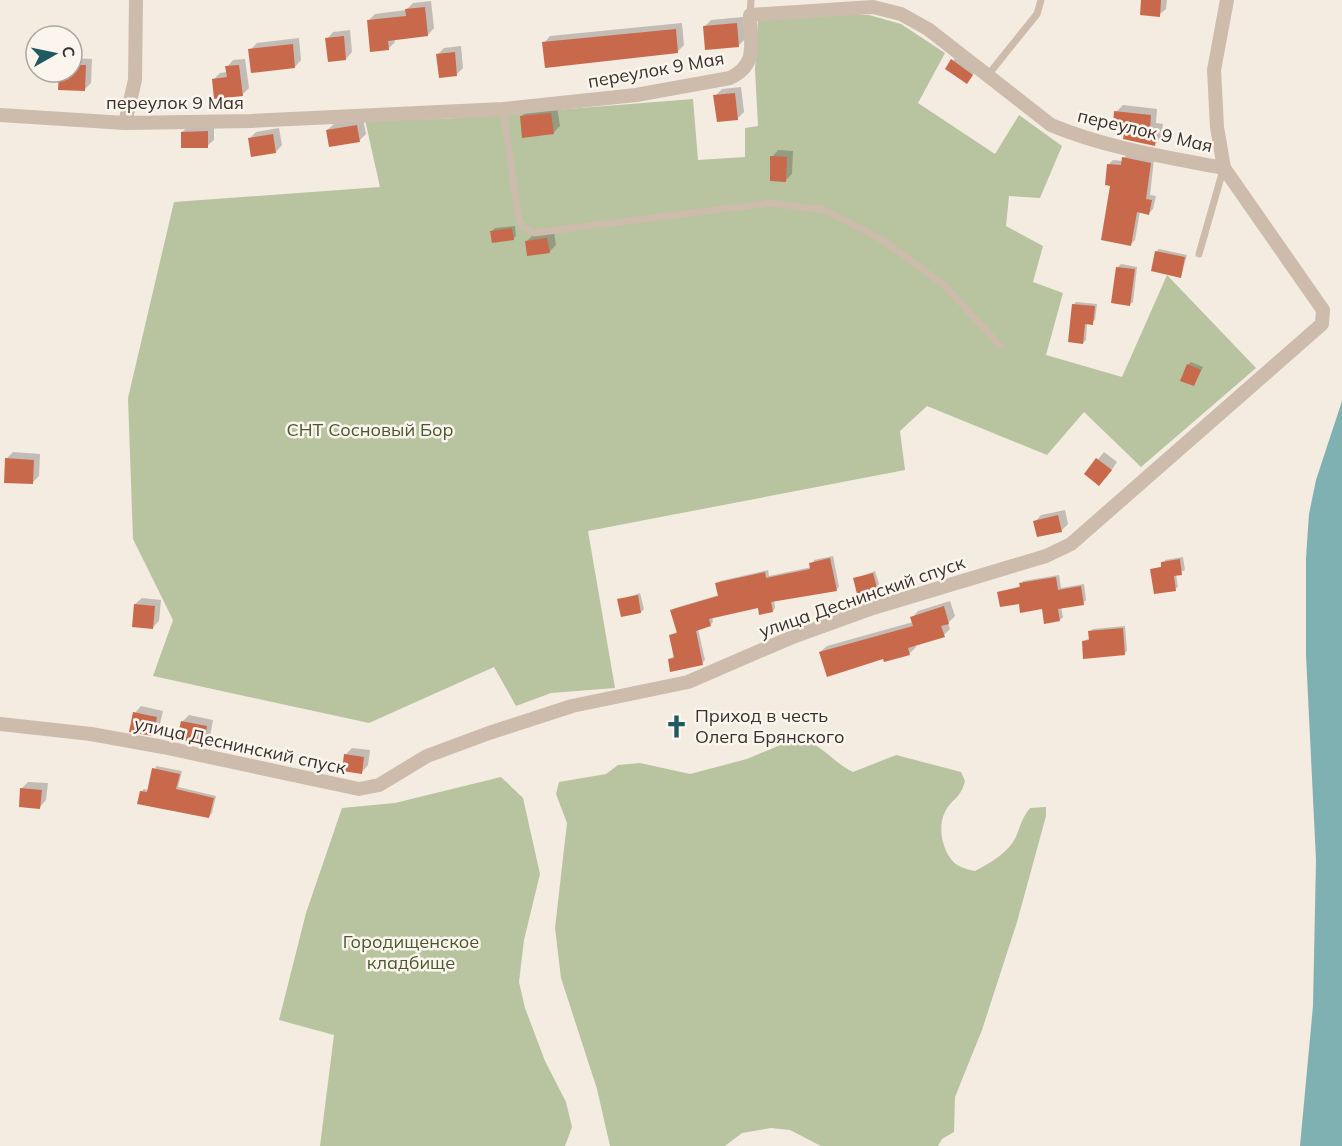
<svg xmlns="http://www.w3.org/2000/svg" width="1342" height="1146" font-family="Mulish,sans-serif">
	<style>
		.green { fill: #b8c4a0 }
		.water { fill: #7fb0b2 }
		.shadow { fill: #0003 }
		.building { fill: #c8694b }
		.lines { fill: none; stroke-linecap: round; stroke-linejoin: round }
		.lane { stroke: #cdbbac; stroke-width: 7 }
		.street { stroke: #cdbbac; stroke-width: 14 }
		.labels { text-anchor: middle; stroke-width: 5; stroke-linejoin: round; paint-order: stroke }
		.street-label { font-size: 18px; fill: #3b302b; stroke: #fbf5ee }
		.park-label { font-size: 18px; fill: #4a5a2e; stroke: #fbf5ee }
		.poi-label { font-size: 18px; fill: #3b302b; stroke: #fbf5ee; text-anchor: start }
	</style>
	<rect width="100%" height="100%" fill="#f4ebe1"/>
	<path class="green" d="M770,15H869L901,24L945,53L918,103L995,154L1019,115L1062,146L1040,198L1009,196L1006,226L1043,246L1033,282L1063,293L1046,355L1122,377L1167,275L1256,368L1141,467L1084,412L1047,455L927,406L900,431L905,470L588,531L615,688L551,693L516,706L494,667L369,723L153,676L173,620L133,539L128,398L174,202L380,187L365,120L442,119L693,99L698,160L745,157V128L758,126L755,70L758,21Z
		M807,740C825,749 835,763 853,772L896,755L961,772L965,781C960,800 952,798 945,812C936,828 944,860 961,867C965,869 971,870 975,871C990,863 1003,856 1013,842C1020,831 1020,820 1030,808L1046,807V816L1017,922L982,1030L955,1097L954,1132L942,1139L938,1146H821L790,1130L771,1128L742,1133L725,1146H610L597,1089L561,978L555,928L567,823L556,794L559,782L606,774L618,765L640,763L690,774L747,759L785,743Z
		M501,777L523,798L540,874L524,940L519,982L525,1008L545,1061L566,1102L572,1127L565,1146H320L334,1035L279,1020L306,913L342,808L395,803Z"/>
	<path class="water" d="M1342,401V1146H1300L1313,1006L1316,860L1306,655V558L1309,514L1316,480Z"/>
	<path class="shadow" d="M1143,0H1167L1166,9L1159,15Z
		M431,1L434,28L428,35L394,38L395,42L388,49L368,21L375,14L406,10L413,3Z
		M743,17L745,39L739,45L704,27L711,20Z
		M682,23L684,45L678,51L544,43L550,36Z
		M350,30L352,52L346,59L327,39L333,32Z
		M299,38L301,60L295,67L250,50L257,43Z
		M461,46L463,68L457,74L438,54L444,48Z
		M959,53L978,68L967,82L947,69Z
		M72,58L92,59L91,83L84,90L60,72H72Z
		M245,59L249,88L242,95L213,80L220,73L227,72V67L233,60Z
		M741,87L744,112L737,119L715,96L722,89Z
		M1123,105L1157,109L1156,123L1163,124L1161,138L1155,144L1126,125L1116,112Z
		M557,107L560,126L553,133L521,117L528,110Z
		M363,119L366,134L359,141L327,130L334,124Z
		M214,125V140L207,146L182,132L189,126Z
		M279,128L282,145L276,152L249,139L256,132Z
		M778,150L793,151L792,174L786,180L772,157Z
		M1127,153L1154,159L1150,195L1156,196L1153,209L1149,213L1140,211L1135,240L1130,245L1112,185L1109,164L1113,160L1123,161Z
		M515,226L516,236L513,239L492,231L495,228Z
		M554,232L556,245L549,252L527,241L533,235Z
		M1159,249L1187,255L1181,276L1156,252Z
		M1121,264L1137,267L1133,302L1130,304L1118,267Z
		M1076,302L1097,304L1095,320L1087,323L1086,340L1083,343L1073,305Z
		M1191,362L1203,367L1194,385L1188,365Z
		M13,452L40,454L39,476L32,483L6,459Z
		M1104,452L1117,462L1106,478L1086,474Z
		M1065,510L1068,524L1061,531L1035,522L1041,515Z
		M833,556L839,587L836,590L774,600L775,608L773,611L759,607L712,617L713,622L710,625L698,629L705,660L702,663L669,659L675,656L671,635L678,631L672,611L675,608L719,595L717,584L720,581L768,570L769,576L812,567L814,560Z
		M1183,557L1185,570L1176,574L1178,587L1175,589L1151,570L1163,566L1165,560Z
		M875,571L879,584L876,587L855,579Z
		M1059,575L1061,588L1084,584L1086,600L1083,603L1061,607L1063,617L1060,620L1043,608L1020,602L998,592L1021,586L1023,581Z
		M640,593L644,609L641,612L619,600Z
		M142,598L161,600L159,621L152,628L135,604Z
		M950,601L955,616L948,623L950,629L944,635L915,644L916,647L909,654L884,657L820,652L827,646L913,622L912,618L918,611Z
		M1125,626L1127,651L1124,654L1084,641L1090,638V631L1093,629Z
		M141,706L163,711L159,728L153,734L135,713Z
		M189,715L213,720L210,736L203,742L182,722Z
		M352,748L370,750L368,765L362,772L345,755Z
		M156,766L182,771L178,787L216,796L212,813L209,816L141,792L144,789L149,790Z
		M28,782L48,783L46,800L40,807L22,788Z"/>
	<path class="building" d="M1141,0H1161L1160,17L1140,15Z
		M425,7L428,36L388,41L389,50L370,52L367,20L406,16L405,9Z
		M737,23L739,47L705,50L703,26Z
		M676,29L678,53L545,68L542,42Z
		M344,36L346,60L328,62L325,38Z
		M293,44L295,68L251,73L248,49Z
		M455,52L457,76L439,78L436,54Z
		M951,59L973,75L967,84L945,69Z
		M72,65H86L85,91L58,90L59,72H72Z
		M239,65L243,96L214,99L212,79L227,77L225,66Z
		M735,93L738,120L717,122L713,95Z
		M1114,111L1151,115L1150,129L1157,130L1155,146L1123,139L1125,126L1113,125Z
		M551,113L554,134L522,138L520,116Z
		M357,125L360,142L329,147L326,130Z
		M208,131V148H181V132Z
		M273,134L276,153L251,157L248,138Z
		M770,156L787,157L786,182L770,181Z
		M1122,157L1151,163L1146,199L1152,200L1149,215L1137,212L1131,246L1101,240L1110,186L1105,185L1107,164L1121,165Z
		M512,228L514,240L492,243L490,231Z
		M547,238L550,253L527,256L525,241Z
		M1155,251L1185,257L1181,278L1151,271Z
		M1116,267L1135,269L1130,306L1111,303Z
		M1072,304L1095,306L1093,325L1085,324L1083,344L1068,342Z
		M1187,364L1201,370L1194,386L1180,381Z
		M5,458L34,460L33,484L4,483Z
		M1096,458L1112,470L1099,486L1084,474Z
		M1058,515L1062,532L1037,537L1033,521Z
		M830,558L837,591L771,602L773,612L759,615L758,608L709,619L711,626L696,631L703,665L670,672L668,659L674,658L669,635L677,633L670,610L718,596L715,583L765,572L766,578L810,569L809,563Z
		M1180,559L1182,575L1174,576L1176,591L1154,594L1150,569L1161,567V562Z
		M873,573L877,588L857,594L853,578Z
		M1056,577L1058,590L1081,586L1084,605L1058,609L1060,621L1044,624L1042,609L1020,613L1019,604L1000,607L997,592L1020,587L1019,583Z
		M638,595L641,613L621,617L617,599Z
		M134,604L155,606L153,629L132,627Z
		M944,606L949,624L941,626L945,637L908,648L910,655L884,662L883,659L827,677L819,652L913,626L910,617Z
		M1123,628L1125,655L1083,659L1082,641L1089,640L1088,631Z
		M133,712L157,717L153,736L129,732Z
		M181,721L207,726L204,744L177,739Z
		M344,754L364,757L362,774L342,771Z
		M152,768L180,774L176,789L214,798L209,818L137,804L140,791L147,792Z
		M20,788L42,790L40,809L19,807Z"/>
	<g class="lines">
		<path class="lane" d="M750,15L751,0
			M988,75L1037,14L1041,0
			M503,109L519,221L523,227L534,233L770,203L825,210L884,241L945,286L1000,346
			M1199,254L1223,170"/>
		<path class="street" d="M0,115L125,123L251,121L503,109L636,95L730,78C759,64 750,43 750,15L873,7L901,14L928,29L1051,125C1106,148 1166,157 1224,168
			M125,123L135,80L136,0
			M0,724L91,734L163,747L359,789L379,785L427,756L489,733L572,706L688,682L790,638L873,608L1046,556L1071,544L1322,324L1323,310L1224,168L1217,127L1214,70L1227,0"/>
	</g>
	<defs>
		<symbol id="church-bare" viewBox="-9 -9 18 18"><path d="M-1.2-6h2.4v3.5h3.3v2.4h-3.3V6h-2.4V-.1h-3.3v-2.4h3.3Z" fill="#1f5a5e" stroke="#fbf5ee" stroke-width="2.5" paint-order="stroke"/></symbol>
	</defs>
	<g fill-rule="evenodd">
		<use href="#church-bare" x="660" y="710" width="33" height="33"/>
	</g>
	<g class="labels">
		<g class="street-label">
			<text transform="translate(656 70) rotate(-10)" y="6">переулок 9 Мая</text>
			<text x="175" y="109">переулок 9 Мая</text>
			<text transform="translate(1145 131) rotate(13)" y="6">переулок 9 Мая</text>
			<text transform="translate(862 597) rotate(-19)" y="6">улица Деснинский спуск</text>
			<text transform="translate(240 746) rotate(12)" y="6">улица Деснинский спуск</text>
		</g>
		<g class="park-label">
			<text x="370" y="436">СНТ Сосновый Бор</text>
			<text x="411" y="948">Городищенское<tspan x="411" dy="21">кладбище</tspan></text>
		</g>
		<g class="poi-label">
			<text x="695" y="722">Приход в честь<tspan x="695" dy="21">Олега Брянского</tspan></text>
		</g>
	</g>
	<g transform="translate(54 54) rotate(81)"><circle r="28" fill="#fbf5ee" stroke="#aea6a0" stroke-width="1.5"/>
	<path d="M0-4.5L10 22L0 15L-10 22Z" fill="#1f5a5e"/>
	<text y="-9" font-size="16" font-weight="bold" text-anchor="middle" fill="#3b302b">С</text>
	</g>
</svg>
